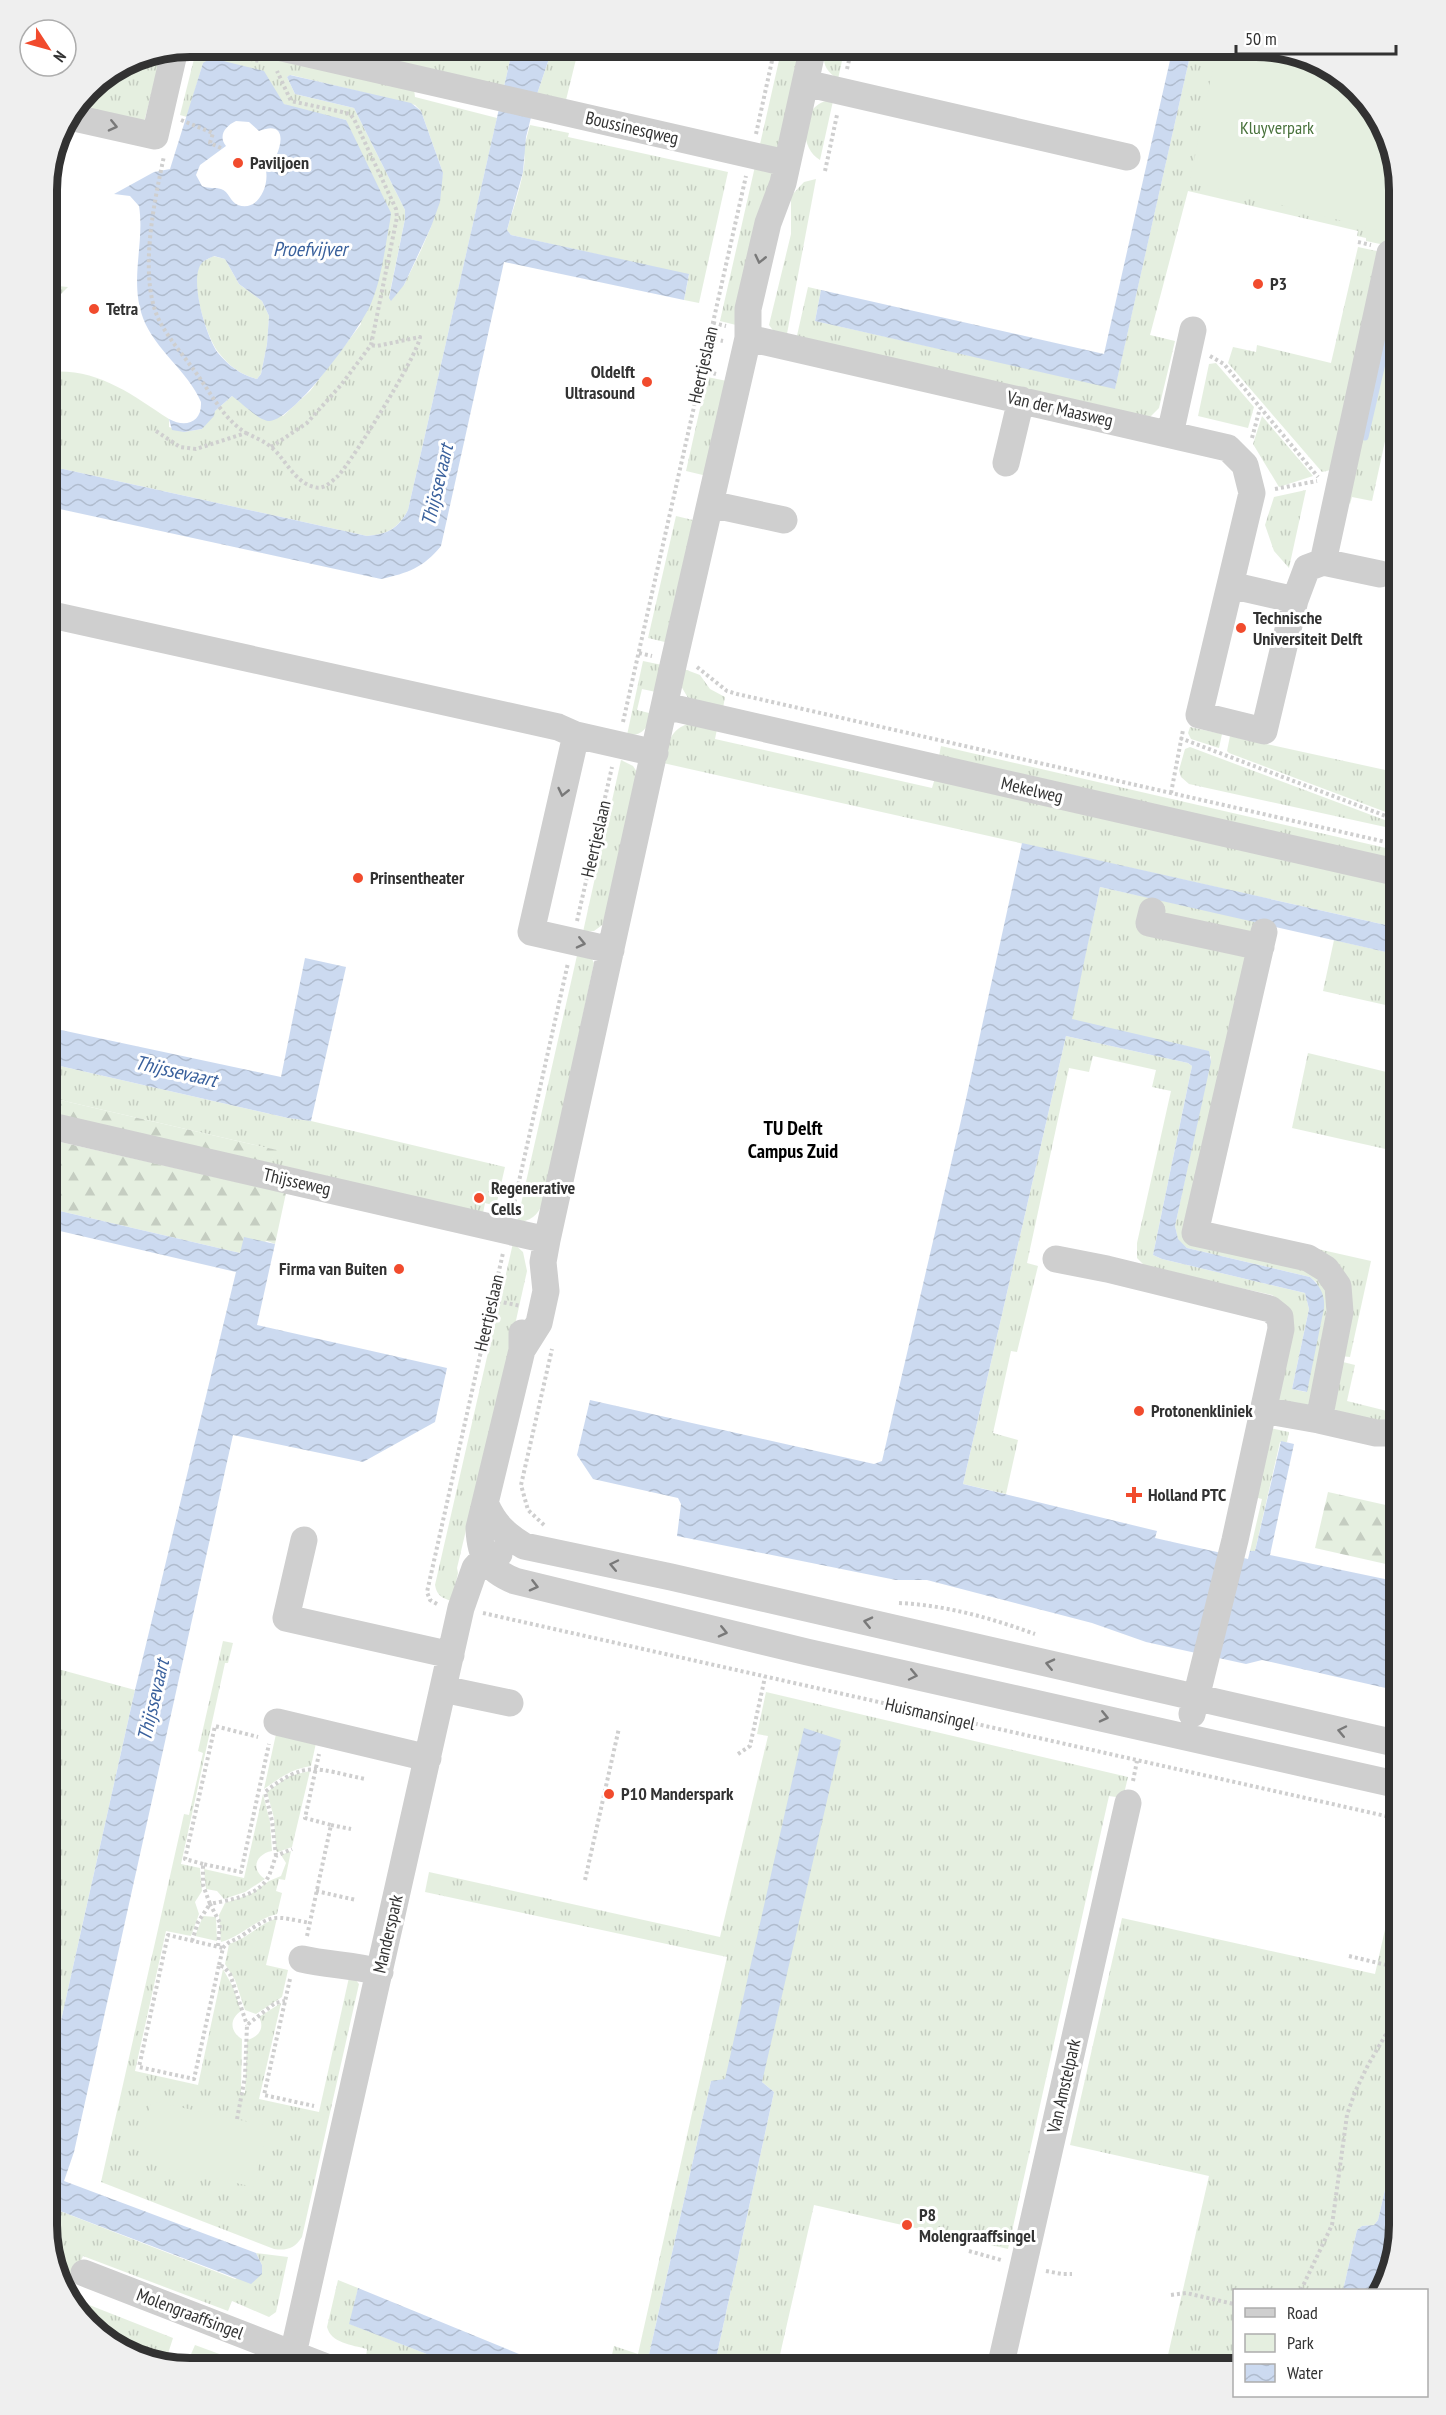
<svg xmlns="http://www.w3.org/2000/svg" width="1446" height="2415" font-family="'PT Sans Narrow',sans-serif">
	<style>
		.grass { fill: url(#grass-tufts); fill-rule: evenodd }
		.forest { fill: url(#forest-firs) }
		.green { fill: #e5efe0 }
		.water { fill: url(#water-waves); fill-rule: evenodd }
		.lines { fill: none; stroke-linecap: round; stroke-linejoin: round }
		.stream { stroke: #ccdaf0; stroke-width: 7 }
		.path { stroke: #cfcfcf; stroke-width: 4; stroke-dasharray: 3 3; stroke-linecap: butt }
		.minor { stroke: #cfcfcf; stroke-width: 27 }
		.oneway { stroke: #797979 }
		.poi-dot { fill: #f14b2d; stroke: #fff; stroke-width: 2 }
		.labels { text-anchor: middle; stroke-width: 6; stroke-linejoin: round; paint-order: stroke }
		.street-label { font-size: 18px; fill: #323232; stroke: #fff }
		.park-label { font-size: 18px; fill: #49723c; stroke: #fff }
		.poi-label { font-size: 18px; font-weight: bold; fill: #323232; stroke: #fff; text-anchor: start }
		.water-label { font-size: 20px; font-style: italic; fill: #39609c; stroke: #fff }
		.neighbourhood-label { font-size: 20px; font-weight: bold; fill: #000; stroke: #fff }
		.rim { fill: none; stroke: #323232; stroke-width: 8 }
	</style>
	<defs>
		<pattern id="grass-tufts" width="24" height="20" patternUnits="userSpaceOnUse" patternTransform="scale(1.5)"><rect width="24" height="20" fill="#e5efe0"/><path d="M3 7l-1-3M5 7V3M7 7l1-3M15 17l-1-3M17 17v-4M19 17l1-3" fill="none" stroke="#c5cdc1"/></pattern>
		<pattern id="forest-firs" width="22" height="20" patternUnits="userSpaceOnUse" patternTransform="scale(1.5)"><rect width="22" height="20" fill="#e5efe0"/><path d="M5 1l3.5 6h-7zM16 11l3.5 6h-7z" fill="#c5cdc1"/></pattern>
		<pattern id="water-waves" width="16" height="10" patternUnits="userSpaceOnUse" patternTransform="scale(1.5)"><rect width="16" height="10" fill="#ccdaf0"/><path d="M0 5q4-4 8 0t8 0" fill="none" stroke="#b0bcce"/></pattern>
	</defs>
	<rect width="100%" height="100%" fill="#fff"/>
	<path class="grass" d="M197,47H225L414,89L415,97L497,118L408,510C398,529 387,534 367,536L63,469H47V372C96,367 130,393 169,419V427L184,432L202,429L215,411L232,396L283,416L310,391L361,324L346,120L290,107L203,63L187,117L180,115ZM291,75L415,105L421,111L443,173L431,227L421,250L404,285L389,297L405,219V210L354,108L295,94L287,77Z
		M317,47H457L478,50L479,47H513L504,87Z
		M553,47H579L566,100L537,94Z
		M782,47H803L740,326L720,321Z
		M824,47H845L838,79C825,71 822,62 824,47Z
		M1192,47H1266L1336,71L1385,127L1399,190V248L1366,241V238L1357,236L1358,231L1188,191L1150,335L1175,341L1159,408L1150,417L796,340L808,287L821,290L815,321L1115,388Z
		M162,52L143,126L74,111L89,88L136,57Z
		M826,101H833L820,160C798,147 801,108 826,101Z
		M530,125L569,133L568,137L728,172L699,303L684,300L689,275L511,235L507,230C511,215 530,162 523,151Z
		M816,179L786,339L775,333L769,325L791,234V196L804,182Z
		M1358,247L1381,252L1331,470L1322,472L1228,363L1233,347L1256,352L1257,345L1331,363Z
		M213,256L225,259L239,284L262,301L269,316L267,344L261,374L257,379C241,375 229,366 219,353C207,339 188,279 201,263C204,260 210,258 213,256Z
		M1399,265V377L1372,501L1352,497L1350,504L1345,497Z
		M47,285L68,287L47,308Z
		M1216,363L1254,407L1248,428L1198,416L1209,364Z
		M707,377L727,381L707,476L686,471Z
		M1262,416L1313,476L1279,487L1253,444Z
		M1306,490L1289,568L1274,551L1265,525L1274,497Z
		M676,516L697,521L669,643L648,638Z
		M643,661L662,665L656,692L642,689L637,710L653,714C647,728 643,736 627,735Z
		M684,669L700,675L710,689L725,697L723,708L688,698L681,686Z
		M691,723L717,729L715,739L932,788L935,778L1399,885V928L663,763C667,745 670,728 691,723Z
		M1190,727L1222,734L1219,748L1191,739L1188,733Z
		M1230,736L1399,773V817L1229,753L1227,751Z
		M941,746L1399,851V862L939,756Z
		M1190,747L1398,825L1399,830L1189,784L1181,777L1179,770L1185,749Z
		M621,760L633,766L639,775L605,923L594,931L583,932Z
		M1100,887L1259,922L1189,1237L1311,1265L1330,1282L1315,1409L1281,1401L1278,1399L1281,1301L1272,1295L1146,1267L1137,1258V1243L1171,1091L1152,1087L1156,1070L1093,1056L1089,1072L1069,1068L1027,1263L1038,1266L1017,1352L1011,1351L993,1433L1018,1440L1006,1494L963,1484L1066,1036L1188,1063L1192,1066L1153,1255L1162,1259L1305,1293L1309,1309L1292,1389L1306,1392L1317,1283L1310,1277L1187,1248L1178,1240L1175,1226L1211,1057L1203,1050L1071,1020Z
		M1334,940L1399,955V1008L1323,991Z
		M578,951L592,959L594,963L543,1203C537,1216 531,1221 517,1222Z
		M1308,1053L1399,1075V1107L1390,1150L1292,1128Z
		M47,1063L288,1118L311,1121L505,1167L496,1206L485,1203L483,1213L269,1166L276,1150L47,1097Z
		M1264,1237L1371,1261L1350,1357L1340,1356L1349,1295Z
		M513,1243L523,1252L527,1271L470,1527L467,1526L457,1568L458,1573L452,1601C442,1598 437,1596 435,1585Z
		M1339,1361L1355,1365L1347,1401L1399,1414V1411V1431L1340,1418L1329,1401Z
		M1270,1428L1289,1432L1287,1442H1280L1255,1551H1250L1262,1499L1254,1497Z
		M223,1641L233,1643L228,1663H225L181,1864L200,1868L202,1891L195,1902L199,1914L191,1936L166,1931L135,2071L198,2085L223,1969L233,1987L241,2011C229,2019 230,2032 242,2039L241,2092L245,2093L247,2040C259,2037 265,2028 259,2017L281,2003L259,2099L319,2112L350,1973L359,1984L302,2237C295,2248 287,2251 274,2249L101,2182L184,1814L189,1815L203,1753L198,1751Z
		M47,1666L135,1690L47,2083Z
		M766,1692L1128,1777L1123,1798L1109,1796L1008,2249L814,2205L777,2368H714L774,2092L762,2082L711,2081L646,2368H609L614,2346L638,2354L727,1957L425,1892L429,1872L720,1937L768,1736L757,1734Z
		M276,1734L316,1743L311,1766C291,1769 280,1778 264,1789Z
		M310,1771L292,1847L278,1852L276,1851L274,1818L267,1792L289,1776Z
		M263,1794L270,1822L272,1851C256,1854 250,1869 265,1879L245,1892L224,1899L217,1891L206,1889L204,1869L244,1878Z
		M291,1851L285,1880L279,1879L276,1891L282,1893L277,1914C256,1919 242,1936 221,1942L219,1915L225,1903L251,1894L269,1881L281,1876L286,1863L281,1855Z
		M1399,1867V2129L1378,2220L1374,2225L1362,2226L1357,2230L1343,2290H1234V2368H1165L1209,2176L1070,2145L1122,1918L1375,1974Z
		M203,1916L216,1917L217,1941L195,1936Z
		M277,1918L266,1965L288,1970L282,1997L256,2014L245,2010L235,1980L225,1964L229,1944C247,1939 259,1924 277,1918Z
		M47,2206L235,2279L262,2265L256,2253L288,2257L276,2312L269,2317L232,2301L228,2311L83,2256L69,2286L60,2283L47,2225Z
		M338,2280L358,2288L350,2324L463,2368H373L365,2365L367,2349C352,2345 331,2343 327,2327Z
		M69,2297L173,2338L165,2363L111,2344Z
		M195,2345L241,2362L239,2368H185Z"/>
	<path class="forest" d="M47,1097L277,1150L269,1166L47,1116Z
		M47,1139L286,1193L275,1244L267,1241L240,1253L47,1208Z
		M1328,1492L1399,1508V1567L1315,1548Z"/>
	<path class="green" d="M1217,47H1266L1336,71L1385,127L1399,190V258L1392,234L1190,181Z
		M151,2101L268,2126L254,2187L138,2161Z"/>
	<path class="water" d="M513,47H553L537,94L526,137L523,172L507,230L511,235L689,274L684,300L504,262L441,546C423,568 408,573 381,579L55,508L47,509V469H63L367,536C388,534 398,529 408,510Z
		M1173,47H1192L1115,389L815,321L821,290L1104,354Z
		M211,58L264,71L284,104L346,120L391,213L390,221C385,247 382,276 372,301C363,326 295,419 270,421C260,422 241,402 232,396L215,411L214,416L202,429L184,432L172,430L169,419C185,428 202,423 201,402C188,371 155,350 143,318C129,280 145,243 139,206L130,196L114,194L154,172L170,169L203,63ZM236,121L249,122L259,131C293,117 280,158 266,171C269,186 258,212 238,205C230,202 229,191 221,189C215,187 209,189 202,186L196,175L200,165L226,146C218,136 225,126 236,121ZM214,256L225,259L239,284L262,301L269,316L267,344L261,374L257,379C241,375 229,366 218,353C207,339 188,278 202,263C204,260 210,258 214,256Z
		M290,75L411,103L421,111L443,173L440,202L431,227L404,285L391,301L389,298L405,219V210L354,108L295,94L287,77Z
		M1022,843L1399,928V955L1100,887L1072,1019L1209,1051L1211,1062L1175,1226L1178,1239L1187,1248L1310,1277C1320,1286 1325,1294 1324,1308L1307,1392L1292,1389L1309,1309L1305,1293L1162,1259L1153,1255L1192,1066L1188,1063L1066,1036L963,1484L1157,1531L1155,1538L1248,1559L1250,1551H1255L1281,1441L1294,1444L1270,1555L1399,1582V1691L1262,1660L1246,1664L1146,1642L1092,1623L927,1580H896L677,1536L681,1504L678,1498L593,1479L577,1455L590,1400L874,1464L882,1461L966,1099Z
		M305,958L346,967L311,1121L288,1118L47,1063V1027L281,1077Z
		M47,1208L240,1253L244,1237L275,1244L257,1325L447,1368L435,1422L363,1462L233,1435L74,2152L64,2181L256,2253L262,2265V2274L251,2284L47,2206V2083L135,1690L236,1272L47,1228Z
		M804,1728L841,1740L762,2082L774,2092L714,2368H646L711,2081L725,2079Z
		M1399,2129V2225L1380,2290H1343L1357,2230L1362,2226L1374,2225L1378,2220Z
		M358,2288L553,2368H463L349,2324Z"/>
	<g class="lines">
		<path class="stream" d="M1365,437L1399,290"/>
		<path class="path" d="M197,47L259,61
			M847,69L852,47
			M181,120L213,133L210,143L223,149
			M756,134L775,47
			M825,171L837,115
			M1358,242L1371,245
			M713,323L726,326
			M709,338L723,341
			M1210,356L1224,364L1318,477
			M702,370L716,374
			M156,431L180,447L196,449L246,433C225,420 213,397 199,377C187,360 172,343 161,324C137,281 154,203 164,156
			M246,433C254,437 264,441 271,447C285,458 294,482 314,487C324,490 331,482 338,476C352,461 418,355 420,337L377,346L371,345
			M1252,438L1260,408
			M271,447L307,423L341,385L371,345L397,217L396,209L354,119L350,114L342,112L291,101L277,71
			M1275,489L1317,481
			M639,653L652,656
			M697,667L727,691L737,694L1399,845
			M623,722L746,176
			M1180,738L1399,821
			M1171,793L1183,730
			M577,921L612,767
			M513,1208L568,963
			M492,1300L521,1306
			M544,1525L528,1510L521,1485L552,1349
			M899,1603C945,1605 991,1618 1035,1634
			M437,1604L430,1600L427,1592L503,1253
			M483,1613L1399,1819
			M738,1754L750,1746L765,1677
			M1133,1781L1137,1761
			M331,1825L351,1829
			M276,1856L272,1821L265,1792C307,1759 316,1769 365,1779
			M203,1864L185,1859L215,1726L258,1737
			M585,1880L619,1728
			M316,1891L356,1900
			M1386,1892L1399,1895
			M307,1936L331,1825L305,1818L319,1754
			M192,1941L198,1922L210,1904L203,1885V1864L241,1872L269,1744
			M218,1946L220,1923L210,1904C228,1900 256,1897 267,1879C271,1873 273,1863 276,1856L292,1849
			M223,1948C228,1941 236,1940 243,1935C273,1913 274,1916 310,1923
			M1349,1956L1399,1968
			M219,1965L223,1948L168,1935L139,2067L194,2079L219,1965L224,1967L230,1974L247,2025
			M290,1979L264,2095L314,2106
			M237,2119L245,2077L247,2025L275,2003L285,2001
			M969,2251L1001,2260
			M1046,2271L1062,2274H1072
			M1301,2290L1332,2225L1347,2115L1355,2092L1368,2065L1399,2012
			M1171,2295L1186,2293L1234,2304
			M629,2368L631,2362L645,2368"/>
		<path class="minor" d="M278,47L786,163
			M805,83L1127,157
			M70,117L155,136L175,49
			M748,338L1228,448L1245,465L1252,493L1199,715L1264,731L1295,600L1230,585
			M1170,434L1193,330
			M1006,463L1021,400
			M710,504L784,520
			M1323,562L1390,253
			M1295,600L1307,568L1323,562L1380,574
			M52,615L558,727L576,735L655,753
			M665,706L1399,873
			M576,735L531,932L611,950
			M1152,911L1149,923L1261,947
			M1264,932L1195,1233L1308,1258L1326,1269L1338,1286L1340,1312L1319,1420L1376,1433H1399
			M47,1125L547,1240
			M1056,1259L1107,1269L1270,1309L1280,1317L1281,1329L1235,1540L1192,1714
			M522,1333V1350L479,1528C480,1557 488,1570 515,1581L807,1652L1399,1785
			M522,1350L539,1323L546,1291L543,1262L547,1240L674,661L748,338V309L768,223L783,183L813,47
			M1263,1410L1319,1420
			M486,1505C495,1525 506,1535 524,1546L671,1577L1399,1744
			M304,1540L286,1618L451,1655
			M443,1689L510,1703
			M277,1722L428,1758
			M302,1959C328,1965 354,1965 380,1972
			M84,2273L329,2368
			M293,2354L461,1608L475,1568L484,1558L499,1554
			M1000,2368L1128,1803"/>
	</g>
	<defs><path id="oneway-chevron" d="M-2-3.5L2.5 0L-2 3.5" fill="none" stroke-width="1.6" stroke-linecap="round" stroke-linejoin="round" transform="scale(1.5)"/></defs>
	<g class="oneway">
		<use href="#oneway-chevron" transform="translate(113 126) rotate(13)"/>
		<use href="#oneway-chevron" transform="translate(760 259) rotate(103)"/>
		<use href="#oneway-chevron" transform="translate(563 792) rotate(103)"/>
		<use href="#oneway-chevron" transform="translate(581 943) rotate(13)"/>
		<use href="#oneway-chevron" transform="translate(614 1565) rotate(-168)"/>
		<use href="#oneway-chevron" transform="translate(534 1586) rotate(14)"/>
		<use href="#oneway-chevron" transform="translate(868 1622) rotate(-167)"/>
		<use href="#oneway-chevron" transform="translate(723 1632) rotate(13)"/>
		<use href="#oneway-chevron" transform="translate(1050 1664) rotate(-167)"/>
		<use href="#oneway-chevron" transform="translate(913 1675) rotate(12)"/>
		<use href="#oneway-chevron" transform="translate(1104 1717) rotate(13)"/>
		<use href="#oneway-chevron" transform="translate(1342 1731) rotate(-168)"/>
	</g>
	<g class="poi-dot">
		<circle cx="238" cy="163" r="6"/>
		<circle cx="1258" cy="284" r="6"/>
		<circle cx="94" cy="309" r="6"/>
		<circle cx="647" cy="382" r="6"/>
		<circle cx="1241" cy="628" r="6"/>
		<circle cx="358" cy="878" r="6"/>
		<circle cx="479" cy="1198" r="6"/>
		<circle cx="399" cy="1269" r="6"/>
		<circle cx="1139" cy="1411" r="6"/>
		<path d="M1131 1486h6v6h6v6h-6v6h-6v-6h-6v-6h6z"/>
		<circle cx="609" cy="1794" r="6"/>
		<circle cx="907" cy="2225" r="6"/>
	</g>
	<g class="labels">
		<g class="street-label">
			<text transform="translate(632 128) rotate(13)" y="6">Boussinesqweg</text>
			<text transform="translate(703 365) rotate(-77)" y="6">Heertjeslaan</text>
			<text transform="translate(1060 409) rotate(13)" y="6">Van der Maasweg</text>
			<text transform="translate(1032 790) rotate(13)" y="6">Mekelweg</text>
			<text transform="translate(596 839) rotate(-77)" y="6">Heertjeslaan</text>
			<text transform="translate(297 1182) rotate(13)" y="6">Thijsseweg</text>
			<text transform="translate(489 1313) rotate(-77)" y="6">Heertjeslaan</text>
			<text transform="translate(930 1714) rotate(13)" y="6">Huismansingel</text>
			<text transform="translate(388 1934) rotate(-77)" y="6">Manderspark</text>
			<text transform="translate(1064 2086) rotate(-77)" y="6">Van Amstelpark</text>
			<text transform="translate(190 2314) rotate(21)" y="6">Molengraaffsingel</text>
		</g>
		<g class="park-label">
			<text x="1277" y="134">Kluyverpark</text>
		</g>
		<g class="poi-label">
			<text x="250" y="169">Paviljoen</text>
			<text x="1270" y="290">P3</text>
			<text x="106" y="315">Tetra</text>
			<text x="635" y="378" text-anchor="end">Oldelft<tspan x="635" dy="21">Ultrasound</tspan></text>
			<text x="1253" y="624">Technische<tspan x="1253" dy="21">Universiteit Delft</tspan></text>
			<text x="370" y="884">Prinsentheater</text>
			<text x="491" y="1194">Regenerative<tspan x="491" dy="21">Cells</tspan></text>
			<text x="387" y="1275" text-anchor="end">Firma van Buiten</text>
			<text x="1151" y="1417">Protonenkliniek</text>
			<text x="1148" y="1501">Holland PTC</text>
			<text x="621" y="1800">P10 Manderspark</text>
			<text x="919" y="2221">P8<tspan x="919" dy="21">Molengraaffsingel</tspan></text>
		</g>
		<g class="water-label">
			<text x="310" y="256">Proefvijver</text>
			<text transform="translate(437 485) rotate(-77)" y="7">Thijssevaart</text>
			<text transform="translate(176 1071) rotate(13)" y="7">Thijssevaart</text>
			<text transform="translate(153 1700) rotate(-77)" y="7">Thijssevaart</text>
		</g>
		<g class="neighbourhood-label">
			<text x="793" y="1135">TU Delft<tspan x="793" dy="23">Campus Zuid</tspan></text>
		</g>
	</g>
	<path d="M0 0H1446V2415H0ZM190 57H1256A133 133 0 0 1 1389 190V2225A133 133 0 0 1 1256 2358H190A133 133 0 0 1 57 2225V190A133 133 0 0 1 190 57Z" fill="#efefef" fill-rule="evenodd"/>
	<path class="rim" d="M190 57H1256A133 133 0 0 1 1389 190V2225A133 133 0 0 1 1256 2358H190A133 133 0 0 1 57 2225V190A133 133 0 0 1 190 57Z"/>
	<rect x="1233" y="2289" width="195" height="108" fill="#ffffff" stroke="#adadad" stroke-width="1.5"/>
	<rect x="1245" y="2308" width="30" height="9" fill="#cfcfcf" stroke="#adadad" stroke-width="1.5"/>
	<text x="1287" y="2319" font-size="18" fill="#323232">Road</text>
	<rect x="1245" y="2334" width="30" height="18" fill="#e5efe0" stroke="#adadad" stroke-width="1.5"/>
	<text x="1287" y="2349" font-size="18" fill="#323232">Park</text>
	<rect x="1245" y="2364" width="30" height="18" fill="url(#water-waves)" stroke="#adadad" stroke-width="1.5"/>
	<text x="1287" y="2379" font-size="18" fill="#323232">Water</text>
	<g transform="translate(48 48) rotate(126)"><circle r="28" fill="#ffffff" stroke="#adadad" stroke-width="1.5"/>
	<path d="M0-4.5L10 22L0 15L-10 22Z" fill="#f14b2d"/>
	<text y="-9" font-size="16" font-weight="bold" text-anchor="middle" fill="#323232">N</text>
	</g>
	<path d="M1236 45v9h160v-9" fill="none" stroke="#323232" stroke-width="3"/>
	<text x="1245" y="45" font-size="18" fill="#323232" stroke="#ffffff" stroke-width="4.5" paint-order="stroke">50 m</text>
</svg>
